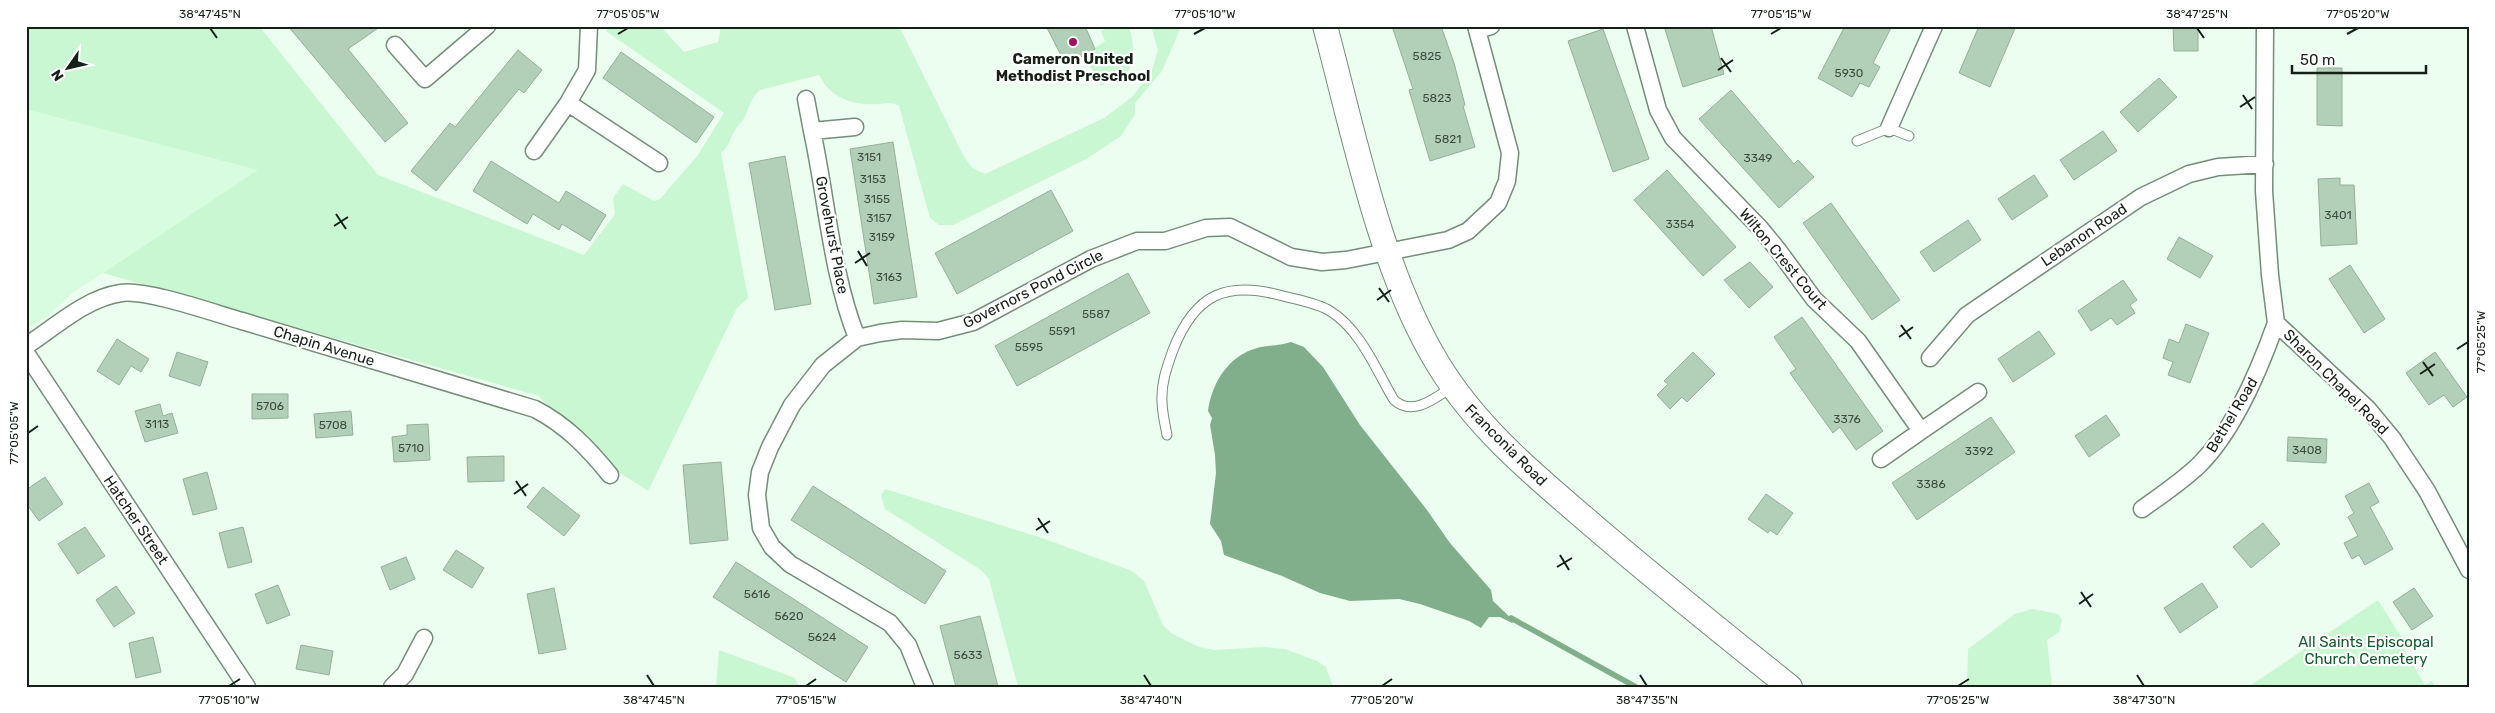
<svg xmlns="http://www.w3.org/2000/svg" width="2495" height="713" font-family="Rubik,sans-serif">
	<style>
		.built { fill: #d8fcdf }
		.green { fill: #c9f7d2 }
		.water { fill: #82af8b }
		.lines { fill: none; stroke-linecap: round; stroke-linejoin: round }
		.stream { stroke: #82af8b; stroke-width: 5.5 }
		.building { fill: #b2cfb7; stroke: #94b099 }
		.service-casing { stroke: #748e79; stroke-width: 11 }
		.minor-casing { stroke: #748e79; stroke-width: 19 }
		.secondary-casing { stroke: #748e79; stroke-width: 26 }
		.service { stroke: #fff; stroke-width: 9 }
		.minor { stroke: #fff; stroke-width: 16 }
		.secondary { stroke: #fff; stroke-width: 24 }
		.ticks { fill: none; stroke: #152017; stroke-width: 2 }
		.poi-dot { fill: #9f125d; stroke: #fff; stroke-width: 2 }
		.labels { text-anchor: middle; stroke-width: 4.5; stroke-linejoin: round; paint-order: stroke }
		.number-label { font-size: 12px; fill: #3c4c3f }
		.poi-label { font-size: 15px; font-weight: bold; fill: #152017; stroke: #fff }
		.street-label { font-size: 15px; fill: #152017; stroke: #fff }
		.park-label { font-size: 15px; fill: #135a2c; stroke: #fff }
		.neatline { fill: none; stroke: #152017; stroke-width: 2 }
		.ticks-label { font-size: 12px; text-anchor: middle; fill: #152017 }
	</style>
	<rect width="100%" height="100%" fill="#ecfeef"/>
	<path class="built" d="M26,26L329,123L71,294L46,317L26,330Z"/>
	<path class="green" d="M26,26H259L378,175L584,255L615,214L613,198L623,184L654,201L660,199L698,155L724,113L607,32L606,26H660L684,52L718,42L721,26H899L962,153L972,168L985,174L1104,118L1132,97L1151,73L1158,50L1151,26L1181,27L1162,71L1135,103V114L1121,136L1088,158L953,225H939L930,218L899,106C891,102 889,103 880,104C854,106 831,99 819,75L760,90C750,99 750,106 745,117C742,122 738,125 735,130C730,138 729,147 721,153L748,298L737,308L648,491L595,457L539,396L103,273L258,170L26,109Z
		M1109,26H1129C1135,48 1137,66 1119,81L1116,77L1101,86L1084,55L1105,41L1101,31Z
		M885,489L1042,538L1132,571L1144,581L1163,625L1171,633L1199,647L1215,650L1262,647L1285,649L1317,661L1326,667L1333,687H1018L989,579L981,570L885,509L881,495Z
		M2378,600L2400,635L2413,642L2404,650L2425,685L2432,681L2435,687H2248Z
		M2032,609L2058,614L2062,620L2059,632L2047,640L2052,687H1967L1968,649L2015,614Z
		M719,650L795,678L799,687H716Z"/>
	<path class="water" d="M1291,342L1304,347L1323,367L1360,425L1427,510L1450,543L1491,590L1493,601L1514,621L1512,623L1500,617H1489L1481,628L1469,621L1420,604L1399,599L1350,601L1320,593L1282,576L1224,555L1221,541L1210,524L1216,473L1215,455L1210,425L1212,418L1208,411C1212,383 1228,356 1257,348C1268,345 1279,346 1291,342Z"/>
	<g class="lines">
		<path class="stream" d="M1511,618L1636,687"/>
	</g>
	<path class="building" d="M288,26H381L348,49L408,123L385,142Z
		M1046,26H1085L1095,49L1066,65Z
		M1392,26H1441L1454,63L1465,105L1463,106L1475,147L1430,161L1409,90L1413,89Z
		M1664,26H1711L1724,74L1683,87Z
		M1845,26H1892L1873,63L1880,67L1869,87L1860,83L1852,97L1818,78Z
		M1979,26H2016L1990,87L1959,73Z
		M2173,26H2198V51H2174Z
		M1603,29L1649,159L1613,172L1568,41Z
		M518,50L542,70L524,93L519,89L436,191L411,171L450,123L455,127Z
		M621,52L714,117L696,143L603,78Z
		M2317,68H2342V126L2317,125Z
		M2159,78L2177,97L2138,132L2120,112Z
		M1731,90L1794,164L1798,160L1814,177L1779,208L1699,119Z
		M2103,131L2117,151L2074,180L2060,160Z
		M893,142L917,297L874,304L850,149Z
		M785,156L811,304L775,310L749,163Z
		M491,161L559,203L566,191L606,215L590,241L562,224L559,230L533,214L527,224L473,191Z
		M1667,170L1736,247L1703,276L1634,200Z
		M2034,175L2048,196L2012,220L1998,199Z
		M2340,178V185H2354L2357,244L2321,246L2318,179Z
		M1051,190L1073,231L957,294L935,253Z
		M1831,203L1900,300L1872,320L1803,223Z
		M1968,220L1981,240L1934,272L1920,252Z
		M2179,237L2213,256L2200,278L2167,259Z
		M1750,262L1773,287L1749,308L1724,280Z
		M2350,265L2385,319L2364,333L2329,279Z
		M1128,273L1150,313L1017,386L995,346Z
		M2123,280L2137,300L2130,305L2135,313L2117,325L2111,318L2091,331L2078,311Z
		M1802,317L1883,431L1856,450L1840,427L1833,433L1790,373L1796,369L1774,337Z
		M2186,324L2209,333L2190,383L2168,375L2173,362L2163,358L2169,339L2179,343Z
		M2039,331L2055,354L2013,382L1998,359Z
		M117,339L149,359L141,372L131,366L119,385L97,371Z
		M177,352L208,362L200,386L169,376Z
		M1693,352L1715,374L1687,402L1682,397L1670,409L1657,395L1668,384L1664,381Z
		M2435,352L2467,397L2453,407L2444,395L2429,405L2406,373Z
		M252,394H288V418L252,419Z
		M160,404L163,416L172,413L178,433L145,442L135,411Z
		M351,411L353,435L316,438L314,414Z
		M2106,415L2120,435L2089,457L2075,436Z
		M1991,417L2015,452L1917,520L1892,483Z
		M428,424L430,460L394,462L392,437L407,435V425Z
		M2288,437L2327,439L2326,463L2287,461Z
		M504,456V481L468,482L467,457Z
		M721,462L728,540L690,544L683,465Z
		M207,472L217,509L193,515L183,479Z
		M45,477L63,504L39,521L26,503V490Z
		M2369,483L2379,502L2370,507L2393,549L2365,565L2359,555L2352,559L2344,543L2358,536L2348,517L2354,513L2345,496Z
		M813,486L946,571L925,604L791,520Z
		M543,487L580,516L564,536L527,507Z
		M1766,494L1793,513L1777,535L1770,530L1768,533L1748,519Z
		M2263,523L2280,544L2251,568L2233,547Z
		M85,527L105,556L78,574L58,544Z
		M243,527L252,562L228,568L219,533Z
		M456,550L484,568L472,588L443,570Z
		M406,557L415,579L390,590L381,567Z
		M736,562L868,647L846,682L713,597Z
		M2202,583L2218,607L2180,633L2164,608Z
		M278,585L290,615L267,624L255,594Z
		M116,586L135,613L114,627L96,600Z
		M554,588L566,649L539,654L527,594Z
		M2414,588L2433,616L2412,630L2393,602Z
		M980,616L998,687H956L940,626Z
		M153,637L161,672L136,678L129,643Z
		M301,645L333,651L329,675L296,669Z"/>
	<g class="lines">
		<defs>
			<path id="service" d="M1857,141L1889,128L1909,136
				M1167,435C1165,424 1162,412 1162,401C1161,383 1167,367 1173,350C1195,294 1226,280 1283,296C1298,300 1317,303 1330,311C1361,330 1376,370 1394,400C1413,417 1435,398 1452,387"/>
			<path id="minor" d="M1635,26L1658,110L1673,138L1760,228L1778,250L1814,299L1858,341L1921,431L1881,459
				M2265,26L2264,191L2270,275L2276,323L2368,409L2392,438L2427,491L2469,570
				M1477,30L1491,26
				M395,45L425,79L487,26
				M806,99L812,131
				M568,103L659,163
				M855,127L812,131C827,200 831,272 857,338
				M1889,128L1934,26
				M534,151L568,103L587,70L589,26
				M26,346C55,327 86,298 121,293C146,289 214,313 242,321C339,351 437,380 535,409C566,425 588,448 610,475
				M26,353L247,687
				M1930,358L1967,315L2141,197L2189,174L2218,167L2265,164
				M1921,431L1978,392
				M2142,509C2161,495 2183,481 2200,464C2234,430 2260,368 2276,323
				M392,687L405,674L424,638
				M925,687L908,645L890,623L790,564L772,547L761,528L757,495L760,472L770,447L792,405L823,365L857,338L880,333L902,330L938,331L973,322L1091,259L1137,241H1165L1206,228L1230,227L1291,257L1322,262L1346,260L1448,240L1468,231L1498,203L1507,181L1510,153L1476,26"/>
			<path id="secondary" d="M1325,26C1354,134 1380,269 1438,364C1475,425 1528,470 1582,516C1650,575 1720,631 1790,687"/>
		</defs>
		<use href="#service" class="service-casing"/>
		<use href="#minor" class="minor-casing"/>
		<use href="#secondary" class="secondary-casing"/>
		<use href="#service" class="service"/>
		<use href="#minor" class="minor"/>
		<use href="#secondary" class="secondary"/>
	</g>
	<path class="ticks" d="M210,28L217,38M2197,28L2204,38M618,34L628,28M1194,34L1205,28M1771,34L1781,28M2347,34L2358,28M1721,58L1731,72M1718,70L1733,60M2243,95L2252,109M2240,107L2255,97M336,214L346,229M334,226L348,217M858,251L867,266M855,263L870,253M1379,288L1389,302M1377,300L1391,290M1901,325L1911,339M1899,337L1913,327M2457,349L2468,342M2423,362L2433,376M2420,374L2435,364M28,433L38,426M516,481L526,496M514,494L528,484M1038,518L1048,533M1036,530L1050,521M1560,555L1569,570M1557,567L1572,558M2081,592L2091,607M2079,604L2093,594M647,675L654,686M1144,675L1151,686M1640,675L1647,686M2137,675L2144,686M229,686L240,679M806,686L816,679M1382,686L1392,679M1958,686L1969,679"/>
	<circle class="poi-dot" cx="1073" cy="42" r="5"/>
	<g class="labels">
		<g class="number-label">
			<text x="1427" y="60">5825</text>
			<text x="1849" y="77">5930</text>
			<text x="1437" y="102">5823</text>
			<text x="1448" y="143">5821</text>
			<text x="869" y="161">3151</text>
			<text x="1758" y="162">3349</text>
			<text x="873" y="183">3153</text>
			<text x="877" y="203">3155</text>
			<text x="2338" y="219">3401</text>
			<text x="879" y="222">3157</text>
			<text x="1680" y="228">3354</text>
			<text x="882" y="241">3159</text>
			<text x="889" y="281">3163</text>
			<text x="1096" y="318">5587</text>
			<text x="1062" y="335">5591</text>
			<text x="1029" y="351">5595</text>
			<text x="270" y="410">5706</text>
			<text x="1847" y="423">3376</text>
			<text x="157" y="428">3113</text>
			<text x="333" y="429">5708</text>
			<text x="411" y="452">5710</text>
			<text x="2307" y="454">3408</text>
			<text x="1979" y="455">3392</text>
			<text x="1931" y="488">3386</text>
			<text x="757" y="598">5616</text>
			<text x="789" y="620">5620</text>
			<text x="822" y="641">5624</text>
			<text x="968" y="659">5633</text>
		</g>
		<g class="poi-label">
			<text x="1073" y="64">Cameron United<tspan x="1073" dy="17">Methodist Preschool</tspan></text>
		</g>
		<g class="street-label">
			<text transform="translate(832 235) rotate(79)" y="5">Grovehurst Place</text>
			<text transform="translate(2084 235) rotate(-34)" y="5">Lebanon Road</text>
			<text transform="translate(1783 259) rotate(50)" y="5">Wilton Crest Court</text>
			<text transform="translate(1033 289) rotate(-27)" y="5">Governors Pond Circle</text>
			<text transform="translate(324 346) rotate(17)" y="5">Chapin Avenue</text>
			<text transform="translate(2336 382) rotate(45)" y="5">Sharon Chapel Road</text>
			<text transform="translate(2232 415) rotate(-59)" y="5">Bethel Road</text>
			<text transform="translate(1506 445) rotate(45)" y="5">Franconia Road</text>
			<text transform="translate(136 520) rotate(56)" y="5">Hatcher Street</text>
		</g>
		<g class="park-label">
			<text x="2366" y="647">All Saints Episcopal<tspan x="2366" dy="17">Church Cemetery</tspan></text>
		</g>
	</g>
	<rect width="2495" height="713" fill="none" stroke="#ffffff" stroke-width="55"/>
	<g transform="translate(68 68) rotate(236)" stroke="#ffffff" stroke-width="4" paint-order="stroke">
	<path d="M0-4L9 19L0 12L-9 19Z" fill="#152017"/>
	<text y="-8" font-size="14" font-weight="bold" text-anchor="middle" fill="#152017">N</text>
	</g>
	<path d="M2292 65v8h134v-8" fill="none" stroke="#152017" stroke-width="2.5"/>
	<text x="2300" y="65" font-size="15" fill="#152017" stroke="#ffffff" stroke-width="4" paint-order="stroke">50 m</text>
	<rect x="28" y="28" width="2440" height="658" class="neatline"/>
	<g class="ticks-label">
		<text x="210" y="18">38°47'45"N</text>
		<text x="628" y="18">77°05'05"W</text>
		<text x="1205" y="18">77°05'10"W</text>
		<text x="1781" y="18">77°05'15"W</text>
		<text x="2197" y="18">38°47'25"N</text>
		<text x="2358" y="18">77°05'20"W</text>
		<text transform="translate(2481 342) rotate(-90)" y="4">77°05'25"W</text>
		<text transform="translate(14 433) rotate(-90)" y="4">77°05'05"W</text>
		<text x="229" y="704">77°05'10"W</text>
		<text x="654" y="704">38°47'45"N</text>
		<text x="806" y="704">77°05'15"W</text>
		<text x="1151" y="704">38°47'40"N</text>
		<text x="1382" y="704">77°05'20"W</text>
		<text x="1647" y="704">38°47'35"N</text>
		<text x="1958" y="704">77°05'25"W</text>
		<text x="2144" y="704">38°47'30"N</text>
	</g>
</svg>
